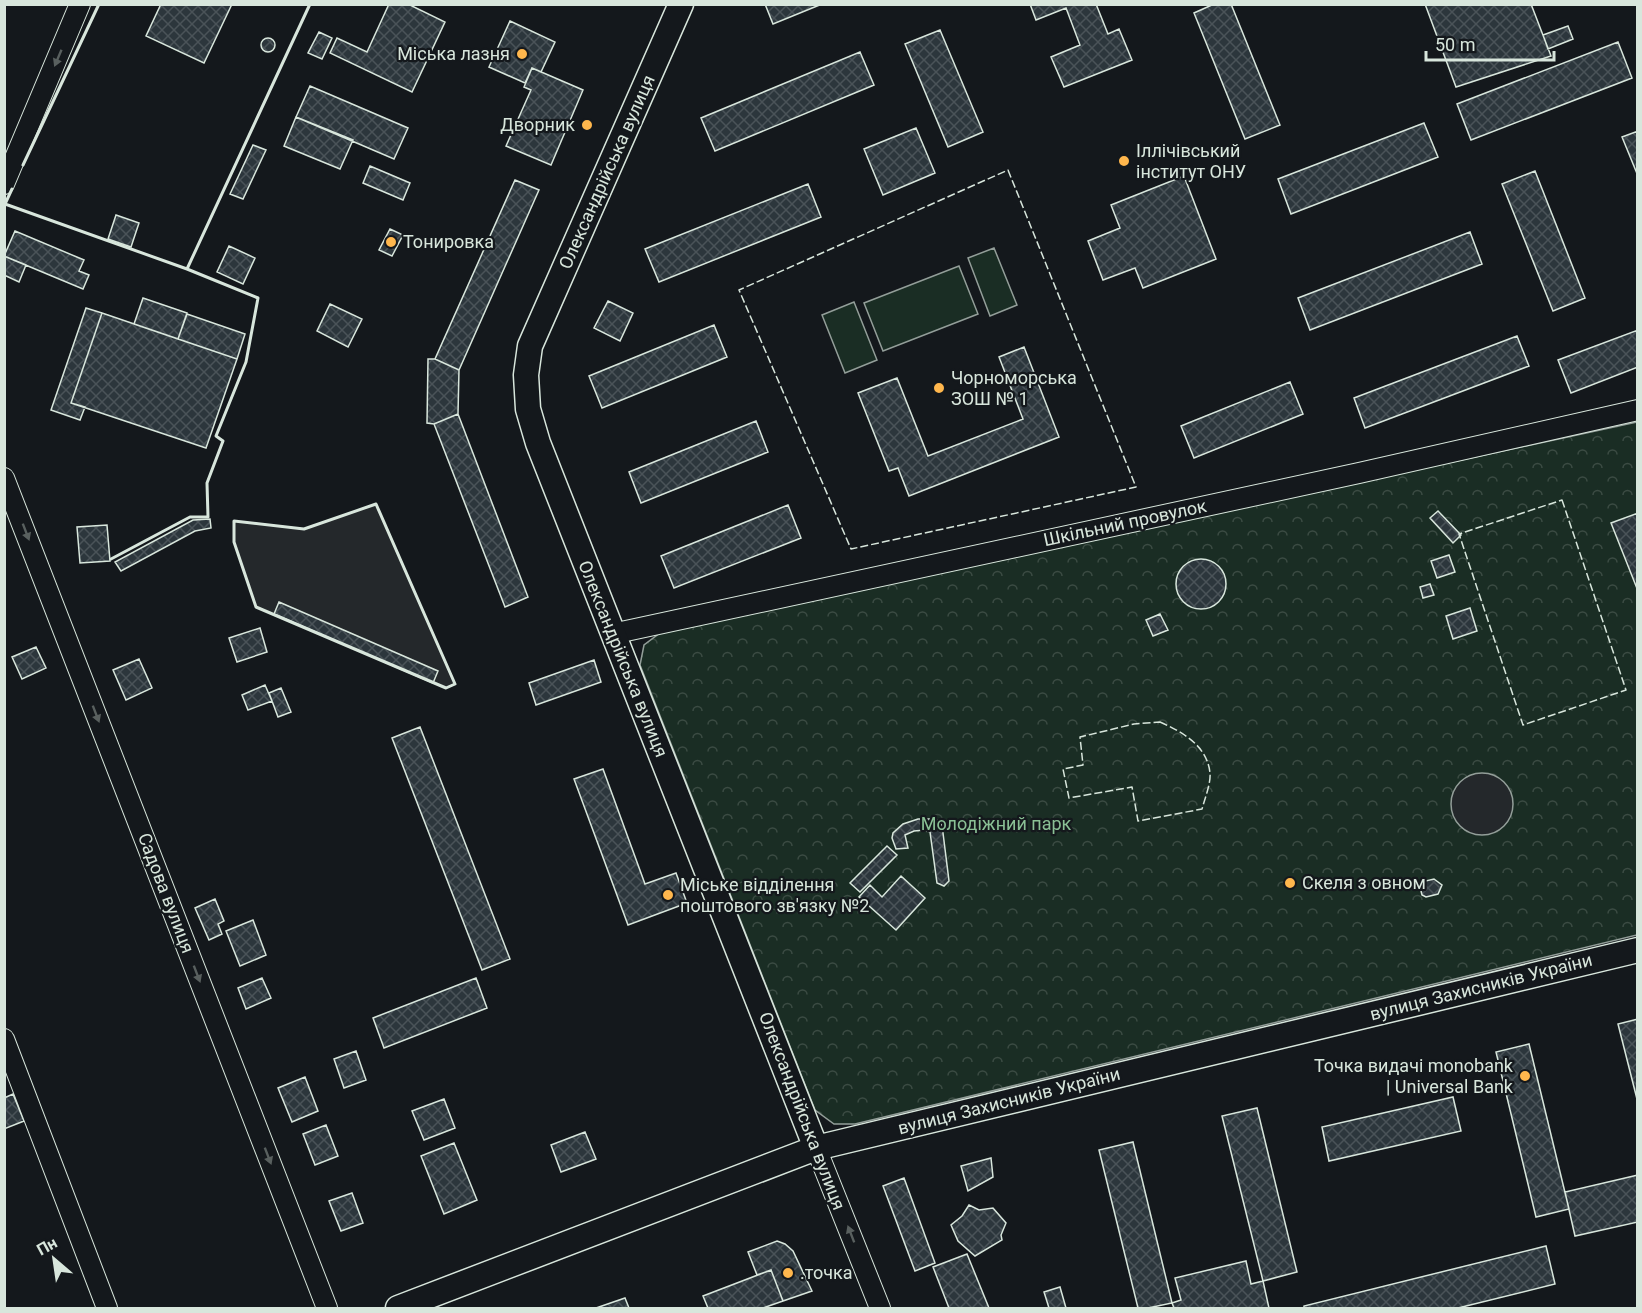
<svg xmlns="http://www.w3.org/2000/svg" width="1642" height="1313" font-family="Roboto,sans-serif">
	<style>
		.park { fill: url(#park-crowns); stroke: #939e99; stroke-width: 1.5 }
		.pitch { fill: #1a2d24; stroke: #939e99; stroke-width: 1.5 }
		.parking { fill: #24282b; stroke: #939e99; stroke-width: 1.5 }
		.building { fill: url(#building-cross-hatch); stroke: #d8e6dc; stroke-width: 1.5 }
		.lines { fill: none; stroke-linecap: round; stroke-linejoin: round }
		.minor-casing { stroke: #d8e6dc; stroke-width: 22 }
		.major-casing { stroke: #d8e6dc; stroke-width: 27 }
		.minor { stroke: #14181c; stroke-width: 20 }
		.major { stroke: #14181c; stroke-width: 24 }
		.fence { stroke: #d8e6dc; stroke-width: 1.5; stroke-dasharray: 8 3; stroke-linecap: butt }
		.wall { stroke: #d8e6dc; stroke-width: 3 }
		.oneway { fill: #59605f }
		.poi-dot { fill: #ffb74d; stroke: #14181c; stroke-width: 2 }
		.labels { text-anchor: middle; stroke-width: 4.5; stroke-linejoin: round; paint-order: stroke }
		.poi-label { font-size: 18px; fill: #d8e6dc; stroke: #14181c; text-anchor: start }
		.street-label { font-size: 18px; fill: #d8e6dc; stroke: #14181c }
		.park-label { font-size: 18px; fill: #8ac095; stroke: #14181c }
	</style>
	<defs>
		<pattern id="park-crowns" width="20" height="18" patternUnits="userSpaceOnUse" patternTransform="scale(1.5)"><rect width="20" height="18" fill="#1a2d24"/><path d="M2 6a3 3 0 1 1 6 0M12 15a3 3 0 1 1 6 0" fill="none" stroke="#3b4b43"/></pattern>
		<pattern id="building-cross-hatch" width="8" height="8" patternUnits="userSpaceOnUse" patternTransform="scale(1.5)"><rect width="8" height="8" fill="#2c363c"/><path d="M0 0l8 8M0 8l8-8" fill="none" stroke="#4a5358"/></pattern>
	</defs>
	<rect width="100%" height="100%" fill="#14181c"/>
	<path class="park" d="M1637,422V935L855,1124H834L815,1110L640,665L644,645L660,633Z"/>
	<path class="pitch" d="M994,248L1017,305L990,316L968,258Z
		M959,266L978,314L883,351L864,303Z
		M854,302L877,360L845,373L822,315Z"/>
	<path class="parking" d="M376,504L455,684L446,688L256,607L234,542V521L304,529Z
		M1451 804a31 31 0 1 1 62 0a31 31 0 1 1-62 0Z"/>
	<path class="building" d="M161,4H232L204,63L146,36Z
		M389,4H408L445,22L412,92L330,53L337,38L367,52Z
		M765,4H822L773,24Z
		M1030,4H1096L1108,34L1119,29L1132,60L1064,87L1051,57L1080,45L1066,8L1036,20Z
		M1214,4H1231L1280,125L1245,139L1194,13Z
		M1425,4H1531L1551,56L1456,87Z
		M510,21L555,42L541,72L532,68L525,83L489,67Z
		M1568,26L1573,39L1548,49L1543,35Z
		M940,30L983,132L948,147L905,44Z
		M319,32L332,38L322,59L308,53Z
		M261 45a7 7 0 1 1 14 0a7 7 0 1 1-14 0Z
		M1618,42L1632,78L1471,140L1457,104Z
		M860,52L874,85L715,151L701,118Z
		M532,68L583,90L551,165L506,146L531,90L524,87Z
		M310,86L408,128L394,159L296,117Z
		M296,117L353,140L340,169L284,146Z
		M1424,123L1438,157L1291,214L1278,179Z
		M916,128L935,173L883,195L864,149Z
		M1638,131V176L1622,137Z
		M253,145L266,150L243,199L230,194Z
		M370,166L410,183L403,200L363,183Z
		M1535,171L1585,298L1553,311L1502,184Z
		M1184,176L1216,259L1143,288L1135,268L1103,280L1088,241L1120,228L1111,205Z
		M515,180L539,190L459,370L435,359Z
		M808,184L821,217L659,282L645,249Z
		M116,215L139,223L131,247L108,239Z
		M390,229L403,235L392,256L379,250Z
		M15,231L84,260L79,271L89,275L83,289L4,256Z
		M1470,232L1482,264L1310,330L1298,298Z
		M229,246L255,258L243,284L217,272Z
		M4,256L26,265L19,282L4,275Z
		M143,298L187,313L178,339L134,324Z
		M608,301L633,313L620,341L594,328Z
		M330,304L362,319L348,347L317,331Z
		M86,308L102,313L71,403L85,407L80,420L51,410Z
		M102,313L237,359L206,448L71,403Z
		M187,314L245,334L237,359L178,339Z
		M714,325L727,357L602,408L589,376Z
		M1638,330V367L1571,393L1558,360Z
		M1517,336L1529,366L1365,428L1354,398Z
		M1024,347L1059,437L909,496L898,468L889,471L858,393L897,378L928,456L1023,419L999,357Z
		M428,359H435L459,370L458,414L434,424L427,423Z
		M1290,382L1303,414L1194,458L1181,426Z
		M458,414L528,597L505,607L434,424Z
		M756,421L768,452L641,503L629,472Z
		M788,505L801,538L674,588L661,556Z
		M1438,511L1461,535L1453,543L1430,518Z
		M1638,513V591L1611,523Z
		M210,519L211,528L195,531L121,571L115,562L193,520Z
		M107,525L110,561L80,563L77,527Z
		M1449,555L1455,572L1437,578L1431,561Z
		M1176 584a25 25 0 1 1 50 0a25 25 0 1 1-50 0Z
		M1430,584L1434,595L1423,598L1420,587Z
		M279,602L438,671L433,683L274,614Z
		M1470,608L1477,631L1453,639L1446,616Z
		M1160,614L1168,630L1153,636L1146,620Z
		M260,628L267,652L237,662L229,638Z
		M36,647L46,668L22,679L12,657Z
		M139,659L152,688L126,700L113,670Z
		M594,660L601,682L536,705L529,683Z
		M265,685L272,701L248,710L242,695Z
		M281,688L291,712L278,717L269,693Z
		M420,727L510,959L482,970L392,738Z
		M603,769L645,884L676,873L687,903L628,925L574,779Z
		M918,819H936L942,825L949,881L944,886L937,883L930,832L925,830L914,831L905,835L908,848L896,849L892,838L893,833L903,824Z
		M887,846L897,855L860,892L850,883Z
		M901,876L925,898L896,930L859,897L870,885L882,897Z
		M1434,879L1442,885L1438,894L1426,897L1422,895L1420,887L1421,882Z
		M215,899L224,921L218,924L222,934L209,940L195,908Z
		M253,920L266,955L240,966L226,931Z
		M262,978L271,998L246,1009L238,988Z
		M476,978L487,1008L384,1048L373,1018Z
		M1638,1019V1103L1618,1024Z
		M1529,1044L1569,1209L1536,1217L1496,1052Z
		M356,1051L366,1080L344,1088L334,1059Z
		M305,1077L318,1111L292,1122L278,1088Z
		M13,1094L24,1121L4,1129V1098Z
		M1453,1097L1461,1131L1329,1161L1322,1127Z
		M444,1099L455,1128L424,1140L412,1111Z
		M1257,1108L1297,1272L1263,1281L1222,1116Z
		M326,1125L338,1156L315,1165L303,1134Z
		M585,1132L596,1159L561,1172L551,1145Z
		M1133,1142L1172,1303L1148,1308H1138L1099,1150Z
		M454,1143L477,1200L444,1214L421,1156Z
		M991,1158L993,1177L968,1191L961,1166Z
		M1638,1175V1222L1575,1236L1565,1192Z
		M904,1178L935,1263L915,1271L883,1186Z
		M352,1193L363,1223L341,1231L329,1201Z
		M969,1205L979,1210L993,1208L1006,1223L1001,1235L1002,1240L975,1256L958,1241L951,1225L962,1216Z
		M777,1241L785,1244L793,1251L812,1291L783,1301L771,1270L757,1275L748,1252Z
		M1546,1246L1555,1284L1458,1308H1304V1306Z
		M967,1254L989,1308H949L933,1267Z
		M1246,1261L1251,1284L1263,1281L1269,1308H1174L1172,1303L1181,1300L1175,1278Z
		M771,1270L783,1301L763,1308H708L703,1296Z
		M1060,1287L1066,1308H1049L1044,1292Z
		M625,1298L629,1308H596Z"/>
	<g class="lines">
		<defs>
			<path id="minor" d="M4,184L80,4
				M4,478L327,1308
				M612,634L1359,473L1638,410
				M4,1039L107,1308
				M816,1148L880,1308"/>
			<path id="major" d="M681,4L530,346L526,375L528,409L538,443L816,1148
				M398,1308L816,1148L1638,950"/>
		</defs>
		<use href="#minor" class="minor-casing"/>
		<use href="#major" class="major-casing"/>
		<use href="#minor" class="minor"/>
		<use href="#major" class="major"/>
		<path class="fence" d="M1008,170L1136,487L851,549L739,290Z
			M1562,500L1626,690L1523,725L1459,534Z
			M1160,722C1182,732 1207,745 1210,773C1211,783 1205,798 1202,809L1138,821L1132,787L1069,798L1063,769L1083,765L1080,737L1134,724Z"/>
		<path class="wall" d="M23,165L99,4
			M12,189L5,204L187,269L310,4
			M376,504L455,684L446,688L256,607L234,542V521L304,529Z
			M111,559L190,517H208L207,483L223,441L216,436L246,362L258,298L187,269"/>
	</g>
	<defs><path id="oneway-solid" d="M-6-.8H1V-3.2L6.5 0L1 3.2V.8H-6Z" transform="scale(1.5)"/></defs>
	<g class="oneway">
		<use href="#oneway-solid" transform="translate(58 58) rotate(113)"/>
		<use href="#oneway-solid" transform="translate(26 532) rotate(69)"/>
		<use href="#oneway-solid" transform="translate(96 714) rotate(69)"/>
		<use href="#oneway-solid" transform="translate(197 974) rotate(69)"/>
		<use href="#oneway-solid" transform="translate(268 1156) rotate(69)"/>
		<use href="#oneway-solid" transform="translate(851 1234) rotate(-111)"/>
	</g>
	<g class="poi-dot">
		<circle cx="522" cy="54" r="6"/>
		<circle cx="587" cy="125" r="6"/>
		<circle cx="1124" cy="161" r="6"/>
		<circle cx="391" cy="242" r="6"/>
		<circle cx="939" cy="388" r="6"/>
		<circle cx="1290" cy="883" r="6"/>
		<circle cx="668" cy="895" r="6"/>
		<circle cx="1525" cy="1076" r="6"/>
		<circle cx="788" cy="1273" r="6"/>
	</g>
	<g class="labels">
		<g class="poi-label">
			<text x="510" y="60" text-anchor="end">Міська лазня</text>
			<text x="575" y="131" text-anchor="end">Дворник</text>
			<text x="1136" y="157">Іллічівський<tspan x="1136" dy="21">інститут ОНУ</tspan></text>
			<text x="403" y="248">Тонировка</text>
			<text x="951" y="384">Чорноморська<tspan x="951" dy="21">ЗОШ № 1</tspan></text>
			<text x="1302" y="889">Скеля з овном</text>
			<text x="680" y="891">Міське відділення<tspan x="680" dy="21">поштового зв'язку №2</tspan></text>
			<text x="1513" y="1072" text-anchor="end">Точка видачі monobank<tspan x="1513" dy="21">| Universal Bank</tspan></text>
			<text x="800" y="1279">.точка</text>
		</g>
		<g class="street-label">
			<text transform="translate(607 172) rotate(-66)" y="6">Олександрійська вулиця</text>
			<text transform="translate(1125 523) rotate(-12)" y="6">Шкільний провулок</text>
			<text transform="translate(623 659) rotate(68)" y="6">Олександрійська вулиця</text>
			<text transform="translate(166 893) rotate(69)" y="6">Садова вулиця</text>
			<text transform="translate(1481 987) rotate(-14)" y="6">вулиця Захисників України</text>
			<text transform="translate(1009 1101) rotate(-14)" y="6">вулиця Захисників України</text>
			<text transform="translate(802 1111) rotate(69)" y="6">Олександрійська вулиця</text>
		</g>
		<g class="park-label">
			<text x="996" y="830">Молодіжний парк</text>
		</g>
	</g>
	<rect width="1642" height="1313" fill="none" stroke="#d8e6dc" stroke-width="12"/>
	<g transform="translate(54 1259) rotate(331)" stroke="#14181c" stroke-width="4.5" paint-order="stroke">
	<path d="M0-4.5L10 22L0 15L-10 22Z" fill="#d8e6dc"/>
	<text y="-9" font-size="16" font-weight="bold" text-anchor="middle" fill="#d8e6dc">Пн</text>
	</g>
	<path d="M1426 51v9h128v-9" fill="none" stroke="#d8e6dc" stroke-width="3"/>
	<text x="1435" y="51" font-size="18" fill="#d8e6dc" stroke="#14181c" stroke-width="4.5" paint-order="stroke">50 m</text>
</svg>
